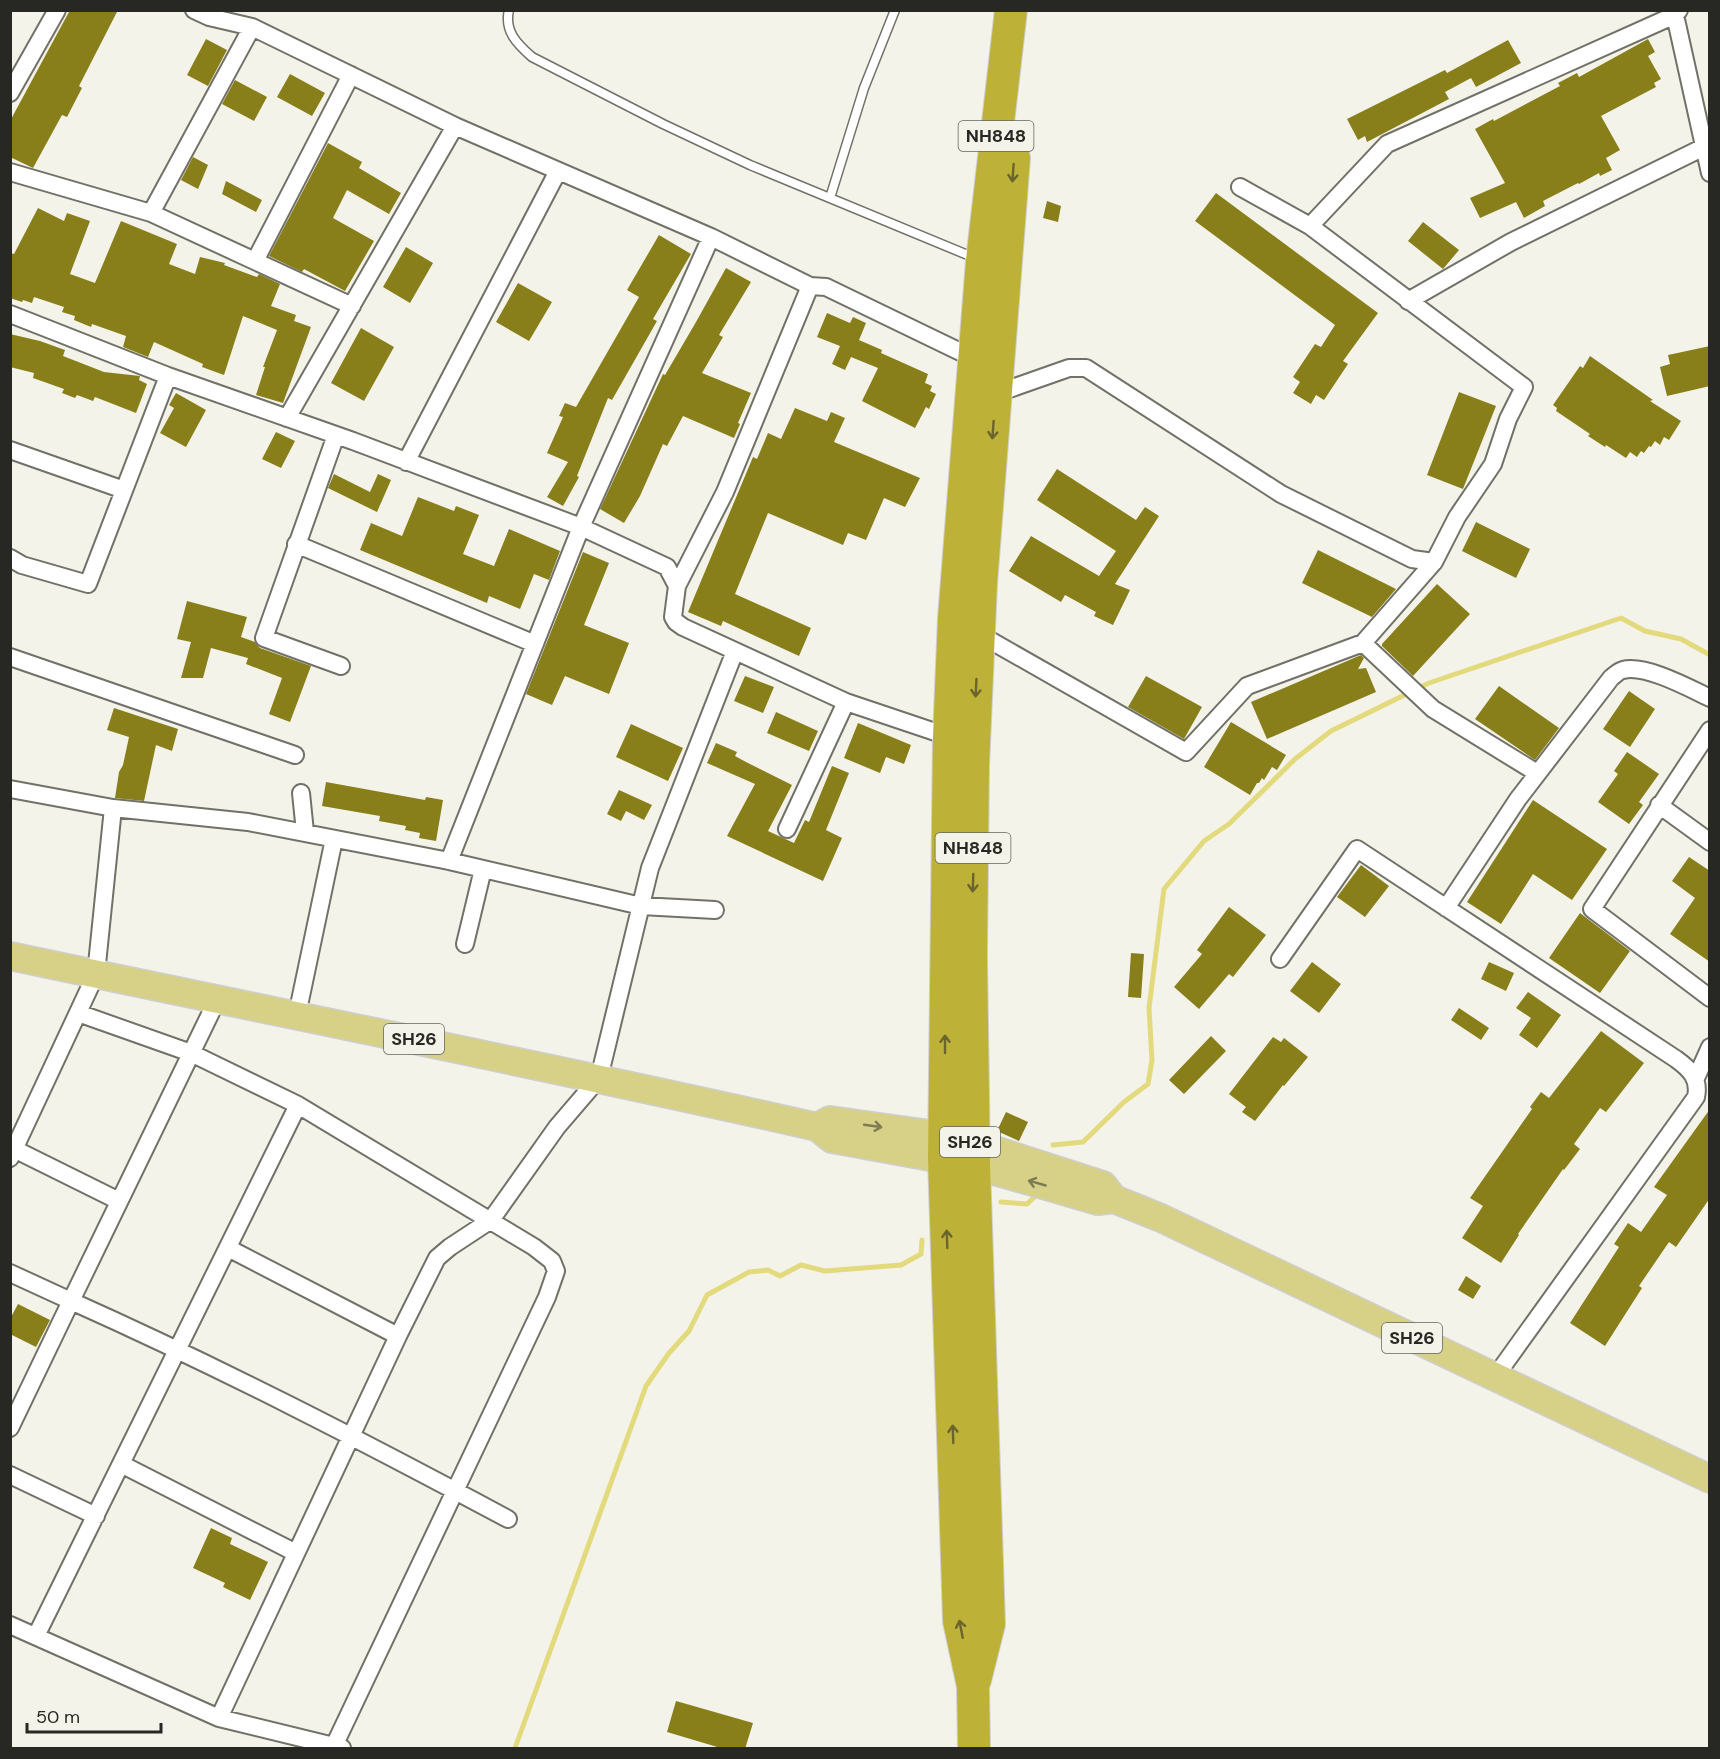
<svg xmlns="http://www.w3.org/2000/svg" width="1720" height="1759" font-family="'DM Sans',sans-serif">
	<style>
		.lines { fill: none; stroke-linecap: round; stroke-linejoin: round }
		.stream { stroke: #e3da7d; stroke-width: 5 }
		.building { fill: #897f1a }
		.lane-casing { stroke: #727168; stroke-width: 11 }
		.street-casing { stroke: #727168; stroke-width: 20 }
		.primary-casing { stroke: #cfcfcf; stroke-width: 30 }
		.highway-casing { stroke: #cfcfcf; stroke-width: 34 }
		.lane { stroke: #fff; stroke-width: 8 }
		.street { stroke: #fff; stroke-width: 16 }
		.primary { stroke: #d7d087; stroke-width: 27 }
		.highway { stroke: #bdb137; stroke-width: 32 }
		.oneway { stroke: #6a652c }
		.oneway2 { stroke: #7f7c55 }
		.labels { text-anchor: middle; stroke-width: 6; stroke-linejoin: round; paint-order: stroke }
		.shield { fill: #f4f3e9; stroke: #64645e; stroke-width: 1.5 }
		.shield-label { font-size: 18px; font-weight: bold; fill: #272723 }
	</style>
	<rect width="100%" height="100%" fill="#f4f3e9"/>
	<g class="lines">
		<path class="stream" d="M1053,1145L1083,1142L1124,1102L1148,1084L1152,1060L1149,1008L1164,889L1204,841L1229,824L1295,759L1331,731L1429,683L1621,618L1645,631L1681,639L1710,655
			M1001,1202L1027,1204L1040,1192
			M515,1748L646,1386L669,1353L689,1331L707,1295L749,1272L768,1270L780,1276L801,1265L825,1271L901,1265L921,1254L922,1240"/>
	</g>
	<path class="building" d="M70,10H118L79,86L82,88L67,117L62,115L33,168L10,157V121Z
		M206,39L227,50L208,86L187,75Z
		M1648,39L1655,52L1648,56L1661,79L1654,83L1656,87L1601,116L1620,150L1606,158L1612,170L1600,176L1599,173L1579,184L1578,183L1543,201L1545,206L1524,218L1516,202L1480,218L1470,198L1505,183L1475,129L1493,119L1494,121L1560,86L1558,83L1577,73L1579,77Z
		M1508,40L1521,63L1476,87L1471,78L1445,92L1449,99L1367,142L1365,136L1358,140L1347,119L1445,70L1447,73Z
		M290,74L325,93L312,116L277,97Z
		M235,80L267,97L254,121L222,104Z
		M328,143L362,162L359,168L401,193L389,214L347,190L333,218L374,241L345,291L304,269L302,272L269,256Z
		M193,157L208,165L198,189L181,180Z
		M226,181L262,200L256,212L222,194Z
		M1216,193L1378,313L1343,361L1348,364L1324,400L1316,395L1311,404L1293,393L1300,382L1293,377L1315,344L1321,347L1335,325L1195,221Z
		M1047,201L1061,206L1058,222L1043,218Z
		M38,208L64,221L67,213L90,221L70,274L95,283L121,221L177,244L169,264L195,274L200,257L225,263L224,265L257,277L259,274L280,284L271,306L296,315L294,321L311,327L283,403L256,395L265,367H263L277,330L243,316L224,375L202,367L203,364L154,342L148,357L123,347L126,336L92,324L91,327L74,320L75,316L62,312L64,307L34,297L32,303L23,300L22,302L10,298V253L14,254Z
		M1423,222L1459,250L1443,269L1408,241Z
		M659,235L691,254L653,319L657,321L612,400L608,398L577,476L579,477L563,506L547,497L568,462L547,453L563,417L559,416L565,403L576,407L639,297L627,290Z
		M406,247L433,263L410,303L383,287Z
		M726,268L751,282L719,335L723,337L702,373L751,393L738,423L740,424L734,438L683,416L667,446L663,444L640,496L624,523L600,509L663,374L665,375L696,322Z
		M518,283L552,302L529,341L496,322Z
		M827,313L850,323L853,317L866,323L859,340L882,350L881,353L928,374L925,383L932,386L930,391L936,394L929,409L926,407L915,428L862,401L878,368L851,357L845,370L832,364L840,346L817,337Z
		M361,328L394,347L364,401L331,383Z
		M10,334L40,341L65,350L63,356L104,372L140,376L139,380L147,384L136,413L95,397L93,401L77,395L75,398L62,393L64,389L33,378L34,373L10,367Z
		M1710,346V386L1667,396L1660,367L1670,364L1668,355Z
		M1590,356L1653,400L1650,401L1681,421L1669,440L1664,437L1660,445L1655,441L1651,447L1649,446L1644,453L1641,451L1637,457L1630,452L1626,458L1606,445L1605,447L1588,436L1590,434L1556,411L1557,408L1553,405L1580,366L1583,368Z
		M1459,392L1496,406L1463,489L1427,475Z
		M176,393L206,410L186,447L160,433L174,408L169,405Z
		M795,408L827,421L831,412L845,418L834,442L920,478L905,507L884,498L866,540L848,533L843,545L768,513L735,594L811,628L799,656L723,621L721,626L688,612L753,457L757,459L768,433L781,439Z
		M276,432L295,441L281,468L262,459Z
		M1057,469L1136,520L1145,507L1159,516L1115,584L1130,590L1113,625L1094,616L1096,612L1065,595L1061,602L1009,571L1031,536L1099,576L1116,551L1037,500Z
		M334,474L370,492L378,474L391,480L377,512L328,488Z
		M418,497L454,511L456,506L479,515L463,554L494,566L509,529L560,551L549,580L534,574L520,609L489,596L487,603L360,550L371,523L402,536Z
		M1476,522L1530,549L1516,578L1462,551Z
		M1318,550L1396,589L1372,617L1302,583Z
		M583,552L609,563L584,625L629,643L609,694L565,676L552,705L526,694Z
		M1437,584L1470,614L1413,676L1382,646V644Z
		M187,601L247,617L241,637L255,642L260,648L311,666L290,722L269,714L282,678L246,664L248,658L211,648L203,678H181L191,642L177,639Z
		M1361,655L1364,658L1358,669L1366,668L1376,692L1267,739L1251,702Z
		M745,676L774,687L763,713L734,701Z
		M1146,676L1202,707L1184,739L1128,707Z
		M1499,686L1559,728L1535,760L1475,719Z
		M1629,691L1655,709L1630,747L1603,729Z
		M114,708L178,729L172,751L156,745L144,801L115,798L119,772L123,765L129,737L107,730Z
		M776,712L818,731L809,751L767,733Z
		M1231,722L1286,755L1277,770L1272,767L1264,780L1262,778L1259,783H1257L1250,795L1204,767Z
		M858,723L911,745L904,764L886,757L880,773L844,758Z
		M631,724L683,748L668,781L616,757Z
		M716,743L737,752L735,756L746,762L792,785L768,831L794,843L805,820L809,822L832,766L849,773L826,830L842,838L823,881L727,836L755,784L707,763Z
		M1627,752L1659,774L1639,802L1643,805L1629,824L1598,802L1618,774L1614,771Z
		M326,782L425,800L426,797L443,800L436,841L419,838L420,833L405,830L406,826L379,821L380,816L322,806Z
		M619,790L652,805L644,820L626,811L621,821L607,814Z
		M1533,800L1607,849L1572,900L1533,874L1501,924L1467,902Z
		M1689,857L1710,871V962L1670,934L1695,898L1672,881Z
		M1361,865L1389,886L1365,917L1337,897Z
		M1229,907L1266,935L1233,977L1229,974L1199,1009L1174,987L1202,954L1197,950Z
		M1580,913L1630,951L1600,993L1549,958Z
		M1131,953L1144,954L1141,998L1128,997Z
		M1312,962L1341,984L1319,1013L1290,991Z
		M1489,962L1514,973L1506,991L1481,979Z
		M1528,992L1561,1015L1537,1048L1519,1035L1531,1018L1516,1008Z
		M1459,1008L1489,1028L1481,1040L1451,1020Z
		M1601,1031L1644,1063L1606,1112L1600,1108L1574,1144L1580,1149L1564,1170L1563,1169L1518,1234L1519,1235L1501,1263L1462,1238L1483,1206L1470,1198L1532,1109L1530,1107L1541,1092L1549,1098Z
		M1211,1036L1226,1051L1184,1094L1169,1080Z
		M1273,1037L1281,1042L1284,1038L1308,1057L1284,1086L1283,1085L1255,1121L1242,1112L1246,1107L1229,1094Z
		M1710,1109V1198L1676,1247L1669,1242L1639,1286L1642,1288L1605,1346L1570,1323L1619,1247L1614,1244L1628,1223L1641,1232L1667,1195L1654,1187Z
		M1006,1112L1028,1122L1019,1141L997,1131Z
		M1466,1276L1481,1286L1473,1299L1458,1290Z
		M18,1304L50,1320L36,1347L10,1334V1319Z
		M211,1528L232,1538L230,1544L268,1562L250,1600L223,1587L225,1583L193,1568Z
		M676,1701L753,1723L745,1749H724L667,1732Z"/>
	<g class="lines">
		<defs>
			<path id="lane" d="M509,10C504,31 517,44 532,57L663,124L750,165L975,258
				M830,198L864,88L895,10"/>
			<path id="street" d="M194,10L209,17L252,27L455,126L711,237
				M1675,15L1710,173
				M10,93L57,10
				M10,172L151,213L352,306
				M151,213L252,27
				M1310,226L1387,144L1675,15L1679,10
				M255,261L351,75
				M1408,301L1511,242L1704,147
				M10,314L168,376L353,441L581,527L667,567L677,586L673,617L676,622L683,627L846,702L953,738
				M995,394L1069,368H1086L1281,494L1412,559L1434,562L1457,517L1493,464L1508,419L1524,387L1310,226L1240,187
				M287,418L455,126
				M336,435L264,638L341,666
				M10,450L124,490
				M406,462L558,171
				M296,544L535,644
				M10,558L22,565L88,584L168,376
				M677,586L725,492L810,286
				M979,634L1186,752L1247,686L1363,643L1434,562
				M1363,643L1433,709L1537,773
				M10,657L295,755
				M1710,730L1592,909L1710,998
				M10,789L113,808
				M301,793L305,832
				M1659,805L1710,842
				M787,829L846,702
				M449,861L581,527L711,237L810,286L826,287L975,359
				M1446,908L1518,799L1611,678C1614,676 1618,671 1623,670C1645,664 1689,688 1710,698
				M465,944L483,869
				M1280,959L1357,849L1676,1059C1690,1069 1700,1079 1696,1097L1495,1377
				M78,1013L191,1053L298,1105L534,1247L552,1261L556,1271L547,1297L334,1746
				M297,1015L334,839
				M1696,1078L1710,1047
				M10,1147L119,1201
				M10,1158L96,974L113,808L248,822L449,861L641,906L715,910
				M228,1248L398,1336
				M10,1273L71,1301L217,1000
				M10,1428L71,1301C221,1368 364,1442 508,1519
				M121,1464L296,1553
				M10,1475L96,1516
				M10,1625L219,1718L342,1748
				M36,1636L298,1105
				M219,1718L398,1336L437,1258L450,1247L491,1220L557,1127L599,1078L650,868L735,651"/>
			<path id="primary" d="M10,956C279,1013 549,1066 817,1127L832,1139L974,1165L1098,1201L1114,1199
				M817,1127L830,1120L944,1136L973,1143L1103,1185L1114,1199L1161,1218L1710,1479"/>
			<path id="highway" d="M975,1680L989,1624L974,1165L971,955L973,766L981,584L1014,158
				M974,1748L973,1686L959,1621L944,1158L949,737L954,618L982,261L1011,10"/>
		</defs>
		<use href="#lane" class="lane-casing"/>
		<use href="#street" class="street-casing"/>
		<use href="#primary" class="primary-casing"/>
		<use href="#highway" class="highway-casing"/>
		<use href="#lane" class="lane"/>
		<use href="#street" class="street"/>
		<use href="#primary" class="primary"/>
		<use href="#highway" class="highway"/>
	</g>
	<defs><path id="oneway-shaft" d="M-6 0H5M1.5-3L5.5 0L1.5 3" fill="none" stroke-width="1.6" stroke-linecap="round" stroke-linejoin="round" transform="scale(1.5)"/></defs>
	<g class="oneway">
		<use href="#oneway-shaft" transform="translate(1013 173) rotate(94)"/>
		<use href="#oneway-shaft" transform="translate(993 430) rotate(94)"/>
		<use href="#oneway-shaft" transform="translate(976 688) rotate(93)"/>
		<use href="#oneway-shaft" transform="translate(973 883) rotate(92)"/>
		<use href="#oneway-shaft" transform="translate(945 1044) rotate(-90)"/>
		<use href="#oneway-shaft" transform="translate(947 1239) rotate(-92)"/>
		<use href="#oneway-shaft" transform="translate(953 1434) rotate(-92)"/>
		<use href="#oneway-shaft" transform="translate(961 1629) rotate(-101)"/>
	</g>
	<g class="oneway2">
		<use href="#oneway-shaft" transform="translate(873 1126) rotate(8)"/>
		<use href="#oneway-shaft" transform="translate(1037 1183) rotate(-164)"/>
	</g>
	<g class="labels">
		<g class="shield">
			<rect x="958.5" y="121" width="75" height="30" rx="4.5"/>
			<rect x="935.5" y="833" width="75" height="30" rx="4.5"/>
			<rect x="384" y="1024" width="60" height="30" rx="4.5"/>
			<rect x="940" y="1127" width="60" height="30" rx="4.5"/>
			<rect x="1382" y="1323" width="60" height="30" rx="4.5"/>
		</g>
		<g class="shield-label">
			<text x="996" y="142">NH848</text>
			<text x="973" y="854">NH848</text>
			<text x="414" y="1045">SH26</text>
			<text x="970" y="1148">SH26</text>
			<text x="1412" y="1344">SH26</text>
		</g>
	</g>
	<rect width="1720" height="1759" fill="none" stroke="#272723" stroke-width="24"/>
	<path d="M27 1723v9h134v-9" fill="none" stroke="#272723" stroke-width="3"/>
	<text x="36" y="1723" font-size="18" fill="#272723" stroke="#f4f3e9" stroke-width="4.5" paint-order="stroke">50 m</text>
</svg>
